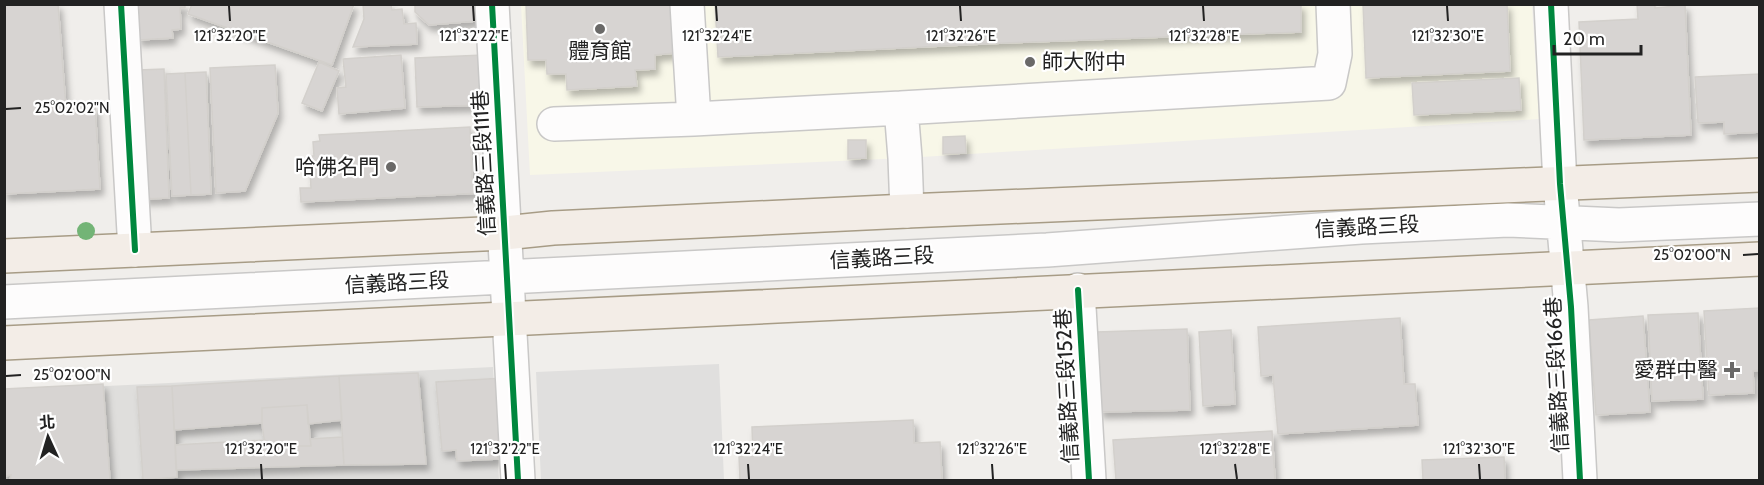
<svg xmlns="http://www.w3.org/2000/svg" width="1764" height="485" font-family="Cabin,'Noto Sans TC',sans-serif">
	<style>
		.residential { fill: #dfdedc }
		.education { fill: #f8f7e8 }
		.parking { fill: #e0dfde }
		.building { fill: #d7d4d2; stroke: #d3d0cc; stroke-width: 1.5; filter: url(#shadow) }
		.lines { fill: none; stroke-linecap: round; stroke-linejoin: round }
		.minor-casing { stroke: #c9c8c7; stroke-width: 36 }
		.major-casing { stroke: #a79c86; stroke-width: 36 }
		.minor { stroke: #fdfcfc; stroke-width: 33 }
		.major { stroke: #f3ede7; stroke-width: 33 }
		.cycleway-casing { stroke: #fff; stroke-width: 10 }
		.cycleway { stroke: #00873e; stroke-width: 6 }
		.tree { fill: #73b476 }
		.ticks { fill: none; stroke: #222; stroke-width: 2 }
		.poi-dot { fill: #6a6968; stroke: #fff; stroke-width: 2 }
		.labels { text-anchor: middle; stroke-width: 4.5; stroke-linejoin: round; paint-order: stroke }
		.poi-label { font-size: 21px; fill: #222; stroke: #fff; text-anchor: end }
		.street-label { font-size: 21px; fill: #222; stroke: #fff }
		.ticks-label { font-size: 15px; text-anchor: middle; fill: #222; stroke: #fff; stroke-width: 4.5; stroke-linejoin: round; paint-order: stroke }
	</style>
	<defs>
		<filter id="shadow"><feDropShadow dx="3.5" dy="6" stdDeviation="3" flood-color="#0004"/></filter>
	</defs>
	<rect width="100%" height="100%" fill="#f0eeeb"/>
	<path class="residential" d="M493,367L499,480H5L4,391Z"/>
	<path class="education" d="M521,5H1532L1539,119L905,158L530,175Z"/>
	<path class="parking" d="M719,364L724,480H541L536,372Z"/>
	<path class="building" d="M4,4H58L66,108L95,106L100,189L4,194Z
		M136,4H185V8H180L181,29L172,30L173,38L138,40Z
		M192,4H354L332,65L188,14Z
		M363,4H391L392,10L402,9L404,24L416,23L417,44L353,47L364,19Z
		M415,4H473L476,21L429,25L415,12Z
		M526,4H671L674,53L655,55V69L635,70L637,86L567,90L566,74H547L546,60H528Z
		M715,4H1301V32L1004,43L718,57Z
		M1363,4H1507L1510,71L1366,78Z
		M1637,4H1655V8L1685,5L1691,135L1584,140L1579,22L1638,19Z
		M401,55L405,108L339,114L337,88L346,87L343,59Z
		M483,55L486,105L417,107L415,58Z
		M319,62L339,71L322,111L302,103Z
		M275,65L278,113L245,191L216,193L210,68Z
		M164,69L169,198L143,199L138,70Z
		M206,72L211,194L191,195L185,73Z
		M185,73L191,195L172,196L166,74Z
		M1760,74V132L1724,134V122L1698,123L1695,77Z
		M1519,78L1521,110L1414,115L1412,83Z
		M470,127L472,179L481,178V193L301,202L300,188H311L309,156H314L313,142L320,141L319,135Z
		M965,136L966,153L943,154V137Z
		M848,140H866V158L848,159Z
		M1760,308V370L1753,371L1754,393L1709,395L1704,311Z
		M1698,313L1703,399L1652,401L1648,315Z
		M1643,316L1650,412L1596,415L1589,320Z
		M1400,318L1404,384H1415L1418,425L1278,434L1273,375L1261,376L1258,327Z
		M1187,329L1190,410L1100,412L1097,332Z
		M1231,330L1235,404L1203,406L1199,332Z
		M418,373L426,464L344,465L339,376Z
		M339,376L342,420L308,424L307,405L262,408V423L174,430L172,386Z
		M504,378L503,447H497L498,459L457,461L456,450L442,451L436,382Z
		M103,384L110,480H10L11,475L4,476V389Z
		M172,386L177,477L143,480L137,387Z
		M307,405L311,446H265L262,423V408Z
		M913,420L914,443L940,442L942,480H740L739,456H753L752,427Z
		M1272,431L1275,480H1116L1113,440Z
		M342,437L344,465L176,470L175,445L265,440V446H311L310,439Z
		M1504,457L1505,480H1423L1422,460Z"/>
	<g class="lines">
		<defs>
			<path id="minor" d="M121,4L135,250
				M492,4L518,480
				M687,4L694,119
				M1551,4L1560,184L1571,307L1580,480
				M901,108L1329,83L1335,54L1333,4
				M554,124L694,119L901,108L905,158L907,211
				M1078,290L1089,480
				M4,302L1047,250L1361,227L1508,220L1619,225L1760,219"/>
			<path id="major" d="M4,256L504,233L553,228L907,211L1760,175
				M4,343L1760,259"/>
		</defs>
		<use href="#minor" class="minor-casing"/>
		<use href="#major" class="major-casing"/>
		<use href="#minor" class="minor"/>
		<use href="#major" class="major"/>
		<defs>
			<path id="cycleway" d="M121,4L135,250
				M492,4L518,480
				M1551,4L1560,184L1571,307L1580,480
				M1078,290L1089,480"/>
		</defs>
		<use href="#cycleway" class="cycleway-casing"/>
		<use href="#cycleway" class="cycleway"/>
	</g>
	<circle class="tree" cx="86" cy="231" r="9"/>
	<path class="ticks" d="M229,6L230,21M473,6L474,21M716,6L717,21M960,6L961,21M1203,6L1204,21M1447,6L1448,21M6,109L21,108M1743,255L1758,254M6,376L21,375M261,464L262,479M505,464L506,479M748,464L749,479M992,464L993,479M1235,464L1237,479M1479,464L1480,479"/>
	<g class="poi-dot">
		<circle cx="600" cy="29" r="6"/>
		<circle cx="1030" cy="62" r="6"/>
		<circle cx="391" cy="167" r="6"/>
		<path d="M1729 361h6v6h6v6h-6v6h-6v-6h-6v-6h6z"/>
	</g>
	<g class="labels">
		<g class="poi-label">
			<text x="600" y="58" text-anchor="middle">體育館</text>
			<text x="1042" y="69" text-anchor="start">師大附中</text>
			<text x="379" y="174">哈佛名門</text>
			<text x="1718" y="377">愛群中醫</text>
		</g>
		<g class="street-label">
			<text transform="translate(484 163) rotate(-93)" y="7">信義路三段111巷</text>
			<text transform="translate(1367 227) rotate(-3)" y="7">信義路三段</text>
			<text transform="translate(882 258) rotate(-3)" y="7">信義路三段</text>
			<text transform="translate(397 283) rotate(-3)" y="7">信義路三段</text>
			<text transform="translate(1557 375) rotate(-93)" y="7">信義路三段166巷</text>
			<text transform="translate(1067 386) rotate(-93)" y="7">信義路三段152巷</text>
		</g>
	</g>
	<g class="ticks-label">
		<text x="230" y="41">121°32'20"E</text>
		<text x="474" y="41">121°32'22"E</text>
		<text x="717" y="41">121°32'24"E</text>
		<text x="961" y="41">121°32'26"E</text>
		<text x="1204" y="41">121°32'28"E</text>
		<text x="1448" y="41">121°32'30"E</text>
		<text x="72" y="113">25°02'02"N</text>
		<text x="1692" y="260">25°02'00"N</text>
		<text x="72" y="380">25°02'00"N</text>
		<text x="261" y="454">121°32'20"E</text>
		<text x="505" y="454">121°32'22"E</text>
		<text x="748" y="454">121°32'24"E</text>
		<text x="992" y="454">121°32'26"E</text>
		<text x="1235" y="454">121°32'28"E</text>
		<text x="1479" y="454">121°32'30"E</text>
	</g>
	<rect width="1764" height="485" fill="none" stroke="#222222" stroke-width="12"/>
	<g transform="translate(48 437) rotate(356)" stroke="#ffffff" stroke-width="4.5" paint-order="stroke">
	<path d="M0-4.5L10 22L0 15L-10 22Z" fill="#222222"/>
	<text y="-9" font-size="16" font-weight="bold" text-anchor="middle" fill="#222222">北</text>
	</g>
	<path d="M1554 45v9h87v-9" fill="none" stroke="#222222" stroke-width="3"/>
	<text x="1563" y="45" font-size="18" fill="#222222" stroke="#ffffff" stroke-width="4.5" paint-order="stroke">20 m</text>
</svg>
